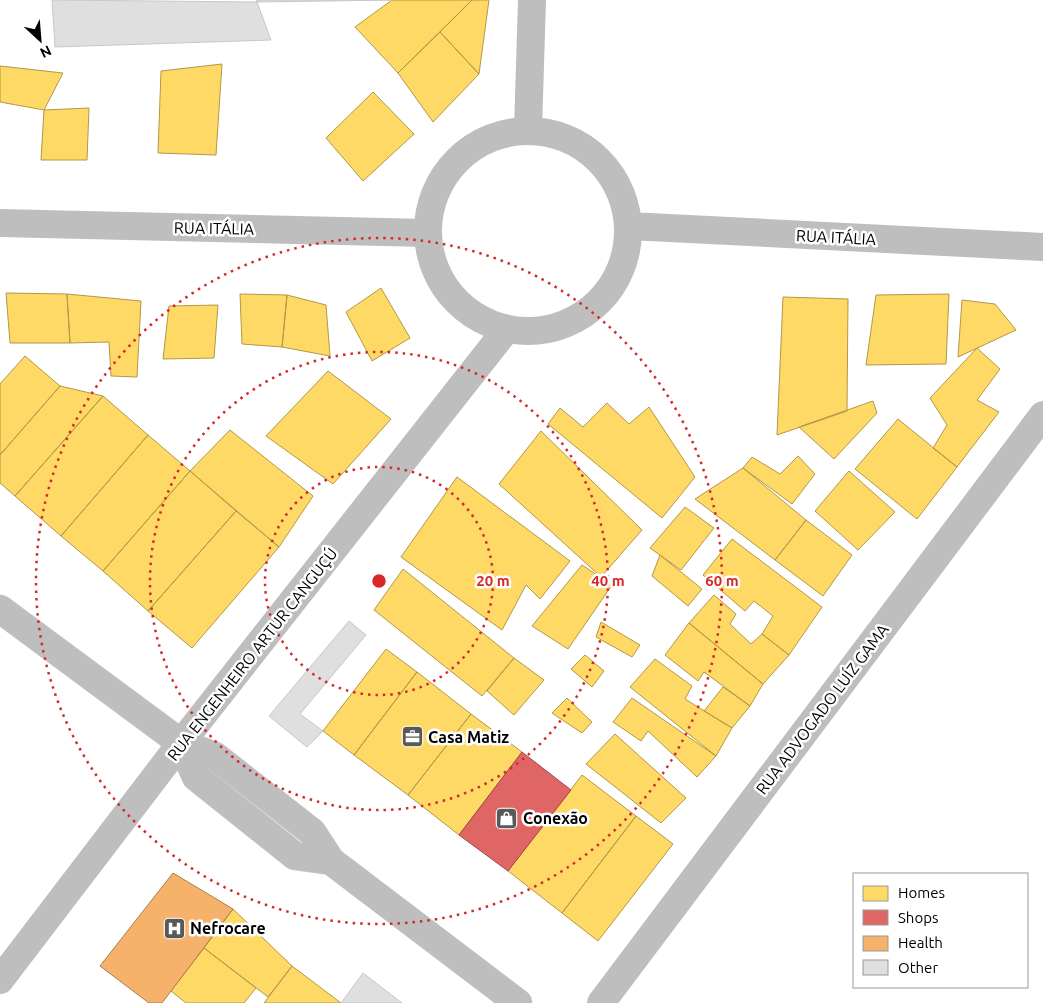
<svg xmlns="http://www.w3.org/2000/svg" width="1043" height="1003" font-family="Ubuntu,sans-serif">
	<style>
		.homes { fill: #ffd966; stroke: #b29847 }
		.shops { fill: #e06666; stroke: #9d4747 }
		.health { fill: #f6b26b; stroke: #ac7d4b }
		.building { fill: #dfdfdf; stroke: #c7c7c7 }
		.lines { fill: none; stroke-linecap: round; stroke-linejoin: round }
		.primary-casing { stroke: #dbdbdb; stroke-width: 29 }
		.minor { stroke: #bebebe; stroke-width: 28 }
		.primary { stroke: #bebebe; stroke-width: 28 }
		.ring { fill: none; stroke: #d62828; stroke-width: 2.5; stroke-dasharray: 2.5 5 }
		.labels { text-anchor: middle; stroke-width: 5; stroke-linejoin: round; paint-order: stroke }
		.street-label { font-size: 16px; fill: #000; stroke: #fff }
		.poi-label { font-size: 16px; font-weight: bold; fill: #000; stroke: #fff; text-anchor: start }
		.centre { fill: #d62828; stroke: #fff; stroke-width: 2.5 }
		.ring-label { font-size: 15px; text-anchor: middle; font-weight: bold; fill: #d62828; stroke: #fff; stroke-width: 5; stroke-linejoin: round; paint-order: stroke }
	</style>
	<rect width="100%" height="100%" fill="#fff"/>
	<path class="homes" d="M392,0H472L398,73L355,27Z
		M472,0H489L479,74L440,32Z
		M440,32L479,74L433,122L398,73Z
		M222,64L216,155L158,153L161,71Z
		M0,66L63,73L44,110L0,102Z
		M373,92L414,134L363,181L326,138Z
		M89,108L87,160H41L44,110Z
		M381,288L410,338L372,361L346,312Z
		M6,293L67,294L70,343H10Z
		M67,294L141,301L137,377L111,376L109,342L70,343Z
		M240,294L287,295L282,347L242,344Z
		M949,294L946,364L866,365L876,295Z
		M287,295L326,305L330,356L282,347Z
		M783,297L848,299L847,411L777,435Z
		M962,300L995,304L1016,330L958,357Z
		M218,305L214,358L163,359L169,306Z
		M977,348L1000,369L977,400L999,412L957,467L933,448L947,425L930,398Z
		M25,356L60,386L0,455V384Z
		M328,371L391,419L333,484L266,436Z
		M60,386L103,396L15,496L0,483V455Z
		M103,396L148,435L61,536L15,496Z
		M873,401L877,413L834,459L799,427Z
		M607,403L629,424L649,407L695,477L662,518L548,424L560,408L583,427Z
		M898,419L957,467L917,519L855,469Z
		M230,430L313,496L279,547L190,471Z
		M541,431L642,530L601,577L499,484Z
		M148,435L190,471L103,571L61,536Z
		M798,456L815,474L792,504L743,468L752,457L780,474Z
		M743,468L806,520L775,560L695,499Z
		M190,471L236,511L148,611L103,571Z
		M849,471L895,512L858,550L815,511Z
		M457,477L570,561L540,599L526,585L502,630L401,557Z
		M685,507L714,528L681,570L650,548Z
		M236,511L279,547L192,648L148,611Z
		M806,520L852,555L823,596L775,560Z
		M732,539L822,607L789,655L762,634L773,616L754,601L745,611L703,575Z
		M660,555L702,589L688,606L652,576Z
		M582,565L612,585L568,649L532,626Z
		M403,569L514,658L482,696L374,610Z
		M714,595L736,614L730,624L751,644L762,634L789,655L763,684L689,623Z
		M601,622L640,645L632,657L596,637Z
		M689,623L763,684L750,706L704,672L698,681L665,655Z
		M386,649L417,672L354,755L323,731Z
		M585,655L604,671L592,687L571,669Z
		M514,658L544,680L514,715L487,691Z
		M655,659L692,686L685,699L732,728L716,756L630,687Z
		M417,672L471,714L408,795L354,755Z
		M723,687L750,706L732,728L704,711Z
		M567,698L592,722L582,733L552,713Z
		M632,698L716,756L697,777L648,731L641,741L613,722Z
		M471,714L522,752L459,835L408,795Z
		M615,734L686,798L661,823L586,764Z
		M582,775L636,816L562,913L508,871Z
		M636,816L673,844L598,941L562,913Z
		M233,909L292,966L268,997L204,948Z
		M204,948L256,988L244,1003H186L171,991Z
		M292,966L341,1003H264Z"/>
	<path class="shops" d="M522,752L571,790L508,871L459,835Z"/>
	<path class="health" d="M173,873L233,909L162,1003H149L100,966Z"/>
	<path class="building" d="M52,0L257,2L271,40L55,47Z
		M256,0H392L257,2Z
		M349,621L366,635L300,714L323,731L307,747L269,716Z
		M363,973L402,1003H341Z"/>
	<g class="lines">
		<defs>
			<path id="primary" d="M0,609L181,743L215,756L312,832L331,861L518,1003
				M181,743L196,777L295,856L331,861"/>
		</defs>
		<use href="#primary" class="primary-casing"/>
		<path class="minor" d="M528,130L532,0
			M428 231a100 100 0 1 1 200 0a100 100 0 1 1-200 0Z
			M0,223L427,233
			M629,226L1043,247
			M0,980L181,743L506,330
			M601,1003L1043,415"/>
		<use href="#primary" class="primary"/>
	</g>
	<g class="ring">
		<circle cx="379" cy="581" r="114"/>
		<circle cx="379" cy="581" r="229"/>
		<circle cx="379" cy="581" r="343"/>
	</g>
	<defs>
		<symbol id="office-square" viewBox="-11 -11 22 22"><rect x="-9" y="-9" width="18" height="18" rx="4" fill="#595959" stroke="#fff"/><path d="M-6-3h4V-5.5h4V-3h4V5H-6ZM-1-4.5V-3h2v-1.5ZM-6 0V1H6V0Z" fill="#fff"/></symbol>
		<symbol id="shop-square" viewBox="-11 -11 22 22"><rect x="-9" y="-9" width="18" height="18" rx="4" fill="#595959" stroke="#fff"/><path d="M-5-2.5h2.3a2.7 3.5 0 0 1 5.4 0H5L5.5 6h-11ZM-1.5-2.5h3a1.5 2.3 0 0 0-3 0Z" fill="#fff"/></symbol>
		<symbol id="hospital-square" viewBox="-11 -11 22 22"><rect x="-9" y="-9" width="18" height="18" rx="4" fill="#595959" stroke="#fff"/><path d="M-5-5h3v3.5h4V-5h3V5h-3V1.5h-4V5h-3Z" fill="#fff"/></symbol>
	</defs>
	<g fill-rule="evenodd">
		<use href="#office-square" x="400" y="724" width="25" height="25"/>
		<use href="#shop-square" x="494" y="806" width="25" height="25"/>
		<use href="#hospital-square" x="162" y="916" width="25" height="25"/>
	</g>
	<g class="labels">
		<g class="street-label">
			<text transform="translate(214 228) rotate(1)" y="6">RUA ITÁLIA</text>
			<text transform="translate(836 237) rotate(3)" y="6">RUA ITÁLIA</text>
			<text transform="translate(252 654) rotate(-52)" y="6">RUA ENGENHEIRO ARTUR CANGUÇÚ</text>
			<text transform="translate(822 709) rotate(-53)" y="6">RUA ADVOGADO LUÍZ GAMA</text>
		</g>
		<g class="poi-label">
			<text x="428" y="743">Casa Matiz</text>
			<text x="523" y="824">Conexão</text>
			<text x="190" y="934">Nefrocare</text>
		</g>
	</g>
	<circle cx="379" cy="581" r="8" class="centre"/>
	<g class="ring-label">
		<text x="493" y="586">20 m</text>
		<text x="608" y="586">40 m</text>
		<text x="722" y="586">60 m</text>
	</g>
	<rect x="853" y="873" width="175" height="115" fill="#ffffff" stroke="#999999"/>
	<rect x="863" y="886" width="25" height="15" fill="#ffd966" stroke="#999999"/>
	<text x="898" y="898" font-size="15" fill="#000000">Homes</text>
	<rect x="863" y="910" width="25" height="15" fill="#e06666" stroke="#999999"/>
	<text x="898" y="923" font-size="15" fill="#000000">Shops</text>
	<rect x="863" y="936" width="25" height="15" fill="#f6b26b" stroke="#999999"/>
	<text x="898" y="948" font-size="15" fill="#000000">Health</text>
	<rect x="863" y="960" width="25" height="15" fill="#dfdfdf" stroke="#999999"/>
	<text x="898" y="973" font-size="15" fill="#000000">Other</text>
	<g transform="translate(40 40) rotate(154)" stroke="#ffffff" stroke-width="4" paint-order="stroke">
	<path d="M0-4L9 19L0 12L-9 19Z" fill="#000000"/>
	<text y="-8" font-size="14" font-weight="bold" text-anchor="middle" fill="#000000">N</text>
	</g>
</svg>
